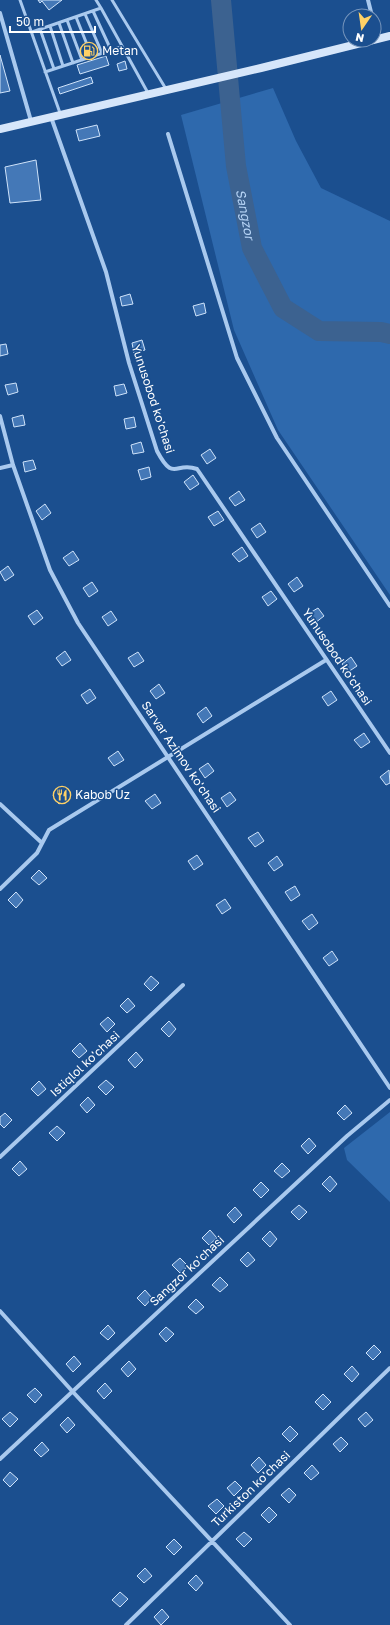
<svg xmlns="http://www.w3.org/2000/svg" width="390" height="1625" font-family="'Golos Text',sans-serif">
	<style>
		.green { fill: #2e69ad }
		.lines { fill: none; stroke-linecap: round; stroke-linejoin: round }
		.river { stroke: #3c6290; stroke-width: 20 }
		.building { fill: #4478b7; stroke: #cfe3fa }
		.service { stroke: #a9c9ee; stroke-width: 3 }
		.minor { stroke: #a9c9ee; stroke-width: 4 }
		.secondary { stroke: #d6e6fa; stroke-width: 8 }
		.labels { text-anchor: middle; stroke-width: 3; stroke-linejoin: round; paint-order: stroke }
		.poi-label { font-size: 12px; fill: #fff; stroke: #1b4f8f; text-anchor: start }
		.street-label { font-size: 12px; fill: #fff; stroke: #1b4f8f }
		.water-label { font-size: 13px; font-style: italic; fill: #b5d3f5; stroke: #1b4f8f }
	</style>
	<rect width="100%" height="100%" fill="#1b4f8f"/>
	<path class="green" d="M273,88L296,141L321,188L390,221V595L278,430L234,330L181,115Z
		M390,1112V1202L347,1160L344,1148Z"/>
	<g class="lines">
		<path class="river" id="s1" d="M221,0L236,166L252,248L283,308L319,331L381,332L390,334"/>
	</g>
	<path class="building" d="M38,0H62L49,10L42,1L40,3Z
		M0,55L10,91L0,93Z
		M106,56L109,65L80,74L77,65Z
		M125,61L127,69L119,71L117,64Z
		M91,77L93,83L60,94L58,88Z
		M97,125L100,136L79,141L76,130Z
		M36,160L41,200L10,203L5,167Z
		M130,294L133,304L122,306L120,297Z
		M204,303L206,313L196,316L193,306Z
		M142,340L145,350L134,353L132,343Z
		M6,344L8,354L0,356V345Z
		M16,383L18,392L8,395L5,385Z
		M124,384L127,393L116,396L114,386Z
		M23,415L25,425L14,427L12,418Z
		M134,417L136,427L126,429L124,419Z
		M141,442L144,452L133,454L131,445Z
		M210,449L216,458L207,464L201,455Z
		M33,460L36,469L25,472L23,462Z
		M149,467L151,477L141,480L138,470Z
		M193,475L199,484L190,490L184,482Z
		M239,491L245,500L235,506L229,498Z
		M45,504L51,513L42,520L36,511Z
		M218,511L224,520L214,526L208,517Z
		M260,523L266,532L257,538L251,529Z
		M242,547L248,556L239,562L232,554Z
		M73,551L79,560L69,566L63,558Z
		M8,566L14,575L5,581L0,572Z
		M297,577L303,586L294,592L288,584Z
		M92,582L98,591L89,597L83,588Z
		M271,591L277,599L268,606L262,597Z
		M318,608L324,616L315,623L308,614Z
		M37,610L43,618L34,625L28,616Z
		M111,611L117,620L108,626L102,617Z
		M65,651L71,660L62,666L56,658Z
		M138,652L144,661L134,667L128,658Z
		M351,657L357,666L348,672L342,664Z
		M159,684L165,693L156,699L150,691Z
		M90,689L96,698L87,704L81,695Z
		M331,691L337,700L328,706L322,697Z
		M206,707L212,716L203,723L197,714Z
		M364,733L370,742L361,748L354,740Z
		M118,751L124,760L114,766L108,758Z
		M208,763L214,771L205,778L199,769Z
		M389,770L390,783L386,785L380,777Z
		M63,788L69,797L59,804L53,795Z
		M230,792L236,800L227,807L221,798Z
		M155,794L161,803L152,809L145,801Z
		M258,832L264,841L255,847L248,838Z
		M197,855L203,864L194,870L188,861Z
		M277,856L283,865L274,871L268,863Z
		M39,870L47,878L39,885L31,878Z
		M295,886L300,895L291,901L285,892Z
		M16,892L23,900L16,908L8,900Z
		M225,899L231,908L222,914L216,905Z
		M312,914L318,923L309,930L302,921Z
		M332,951L338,960L329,966L323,958Z
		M151,976L159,983L151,991L144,984Z
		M128,998L135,1006L127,1013L120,1006Z
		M108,1017L115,1024L107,1032L100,1024Z
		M169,1021L176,1029L169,1037L161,1029Z
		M80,1043L87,1051L79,1058L72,1051Z
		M136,1052L143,1060L135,1068L128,1060Z
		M106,1080L114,1087L106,1095L98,1087Z
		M39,1081L46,1089L38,1096L31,1089Z
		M88,1097L95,1105L87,1113L80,1105Z
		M345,1105L352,1113L344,1120L337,1113Z
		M5,1113L12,1120L4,1128L0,1124V1117Z
		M57,1126L65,1133L57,1141L49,1133Z
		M309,1138L316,1146L308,1154L301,1146Z
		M20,1161L27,1169L19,1176L12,1169Z
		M282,1163L290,1171L282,1178L274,1171Z
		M330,1176L337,1184L330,1192L322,1184Z
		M261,1182L269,1190L261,1198L253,1190Z
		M299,1205L307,1212L299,1220L291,1212Z
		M235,1207L242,1215L234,1223L227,1215Z
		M210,1230L217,1238L209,1245L202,1238Z
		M270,1231L277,1239L270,1247L262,1239Z
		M248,1252L255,1260L247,1267L240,1260Z
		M180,1258L188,1266L180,1273L172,1265Z
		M220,1277L228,1285L220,1292L212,1285Z
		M145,1290L152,1298L145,1306L137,1298Z
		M196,1299L204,1307L196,1314L188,1307Z
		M108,1325L115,1333L108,1340L100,1333Z
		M166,1327L174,1334L166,1342L159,1334Z
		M374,1345L381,1352L373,1360L366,1353Z
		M74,1356L81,1364L73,1372L66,1364Z
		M129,1361L136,1369L128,1377L121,1369Z
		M352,1366L359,1374L352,1382L344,1374Z
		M105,1383L112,1391L104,1399L97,1391Z
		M35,1388L42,1395L35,1403L27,1395Z
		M323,1394L331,1402L323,1410L315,1402Z
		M10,1412L18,1419L10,1427L2,1419Z
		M366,1412L373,1420L365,1427L358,1419Z
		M68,1417L75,1425L67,1433L60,1425Z
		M290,1426L298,1434L290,1442L282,1434Z
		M341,1437L348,1444L340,1452L333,1444Z
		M42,1442L49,1450L41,1457L34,1450Z
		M259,1457L266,1465L258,1473L251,1465Z
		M312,1465L319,1473L311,1480L304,1473Z
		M10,1472L18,1479L10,1487L3,1480Z
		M235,1481L242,1488L234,1496L227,1488Z
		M289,1488L296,1495L289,1503L281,1495Z
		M217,1499L224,1506L216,1514L208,1506Z
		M269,1507L277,1515L269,1523L261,1515Z
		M244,1532L252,1539L244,1547L236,1539Z
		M174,1539L182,1547L174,1555L166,1547Z
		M145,1568L152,1576L144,1583L137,1576Z
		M196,1575L203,1583L196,1591L188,1583Z
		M120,1592L128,1599L120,1607L112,1600Z
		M162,1609L169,1617L161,1625L154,1617Z"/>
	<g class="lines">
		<path class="service" d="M20,0L60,113
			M112,0L166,89
			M101,8L148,93
			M93,11L111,50
			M85,14L102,53
			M76,17L92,57
			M67,20L82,60
			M59,23L73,63
			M50,26L63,66
			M40,29L54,69
			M32,32L101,8L96,0
			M45,72L121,47"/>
		<path class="minor" d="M368,0L372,16
			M0,13L31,121
			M374,25L378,39
			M51,117L106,272L129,363L157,451C174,483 175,461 197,469L390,753
			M168,134L237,358L277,438L390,606
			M0,416L13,465L50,570L78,623L390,1088
			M0,468L13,465
			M0,804L42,843
			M0,889L37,853L49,830L326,660
			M0,1157L183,985
			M0,1311L73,1392L290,1625
			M0,1459L347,1136L390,1100
			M126,1625L390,1368"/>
		<path class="secondary" d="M0,129L261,68L390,36"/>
	</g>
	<defs>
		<symbol id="fuel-ring" viewBox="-11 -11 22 22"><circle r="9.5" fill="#1b4f8f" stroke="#ffd166" stroke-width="1.5"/><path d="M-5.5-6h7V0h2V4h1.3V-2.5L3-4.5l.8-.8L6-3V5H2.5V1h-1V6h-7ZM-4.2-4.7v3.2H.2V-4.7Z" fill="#ffd166"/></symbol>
		<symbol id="restaurant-ring" viewBox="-11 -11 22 22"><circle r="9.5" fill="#1b4f8f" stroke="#ffd166" stroke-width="1.5"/><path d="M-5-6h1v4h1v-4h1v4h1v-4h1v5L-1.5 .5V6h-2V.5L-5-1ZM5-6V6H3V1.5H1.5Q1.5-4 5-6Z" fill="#ffd166"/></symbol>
	</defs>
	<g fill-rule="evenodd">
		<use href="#fuel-ring" x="79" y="41" width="20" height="20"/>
		<use href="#restaurant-ring" x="52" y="785" width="20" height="20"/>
	</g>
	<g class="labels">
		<g class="poi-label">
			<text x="102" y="55">Metan</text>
			<text x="75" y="799">Kabob Uz</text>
		</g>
		<g class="street-label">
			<text transform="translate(153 399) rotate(72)" y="4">Yunusobod ko'chasi</text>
			<text transform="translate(337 657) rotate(56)" y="4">Yunusobod ko'chasi</text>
			<text transform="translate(181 757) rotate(56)" y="4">Sarvar Azimov ko'chasi</text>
			<text transform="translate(85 1064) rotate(-43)" y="4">Istiqlol ko'chasi</text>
			<text transform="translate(187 1271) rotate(-43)" y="4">Sangzor ko'chasi</text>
			<text transform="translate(251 1489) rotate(-44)" y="4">Turkiston ko'chasi</text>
		</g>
		<g class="water-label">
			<text dy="5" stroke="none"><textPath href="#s1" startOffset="216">Sangzor</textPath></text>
		</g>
	</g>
	<g transform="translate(362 28) rotate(193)"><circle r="19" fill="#1b4f8f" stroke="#7695bc"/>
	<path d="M0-3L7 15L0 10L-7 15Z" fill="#ffd166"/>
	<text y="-6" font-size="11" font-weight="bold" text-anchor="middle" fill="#ffffff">N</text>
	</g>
	<path d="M10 26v6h85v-6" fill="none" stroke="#ffffff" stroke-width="2"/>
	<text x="16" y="26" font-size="12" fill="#ffffff" stroke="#1b4f8f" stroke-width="3" paint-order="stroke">50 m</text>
</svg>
